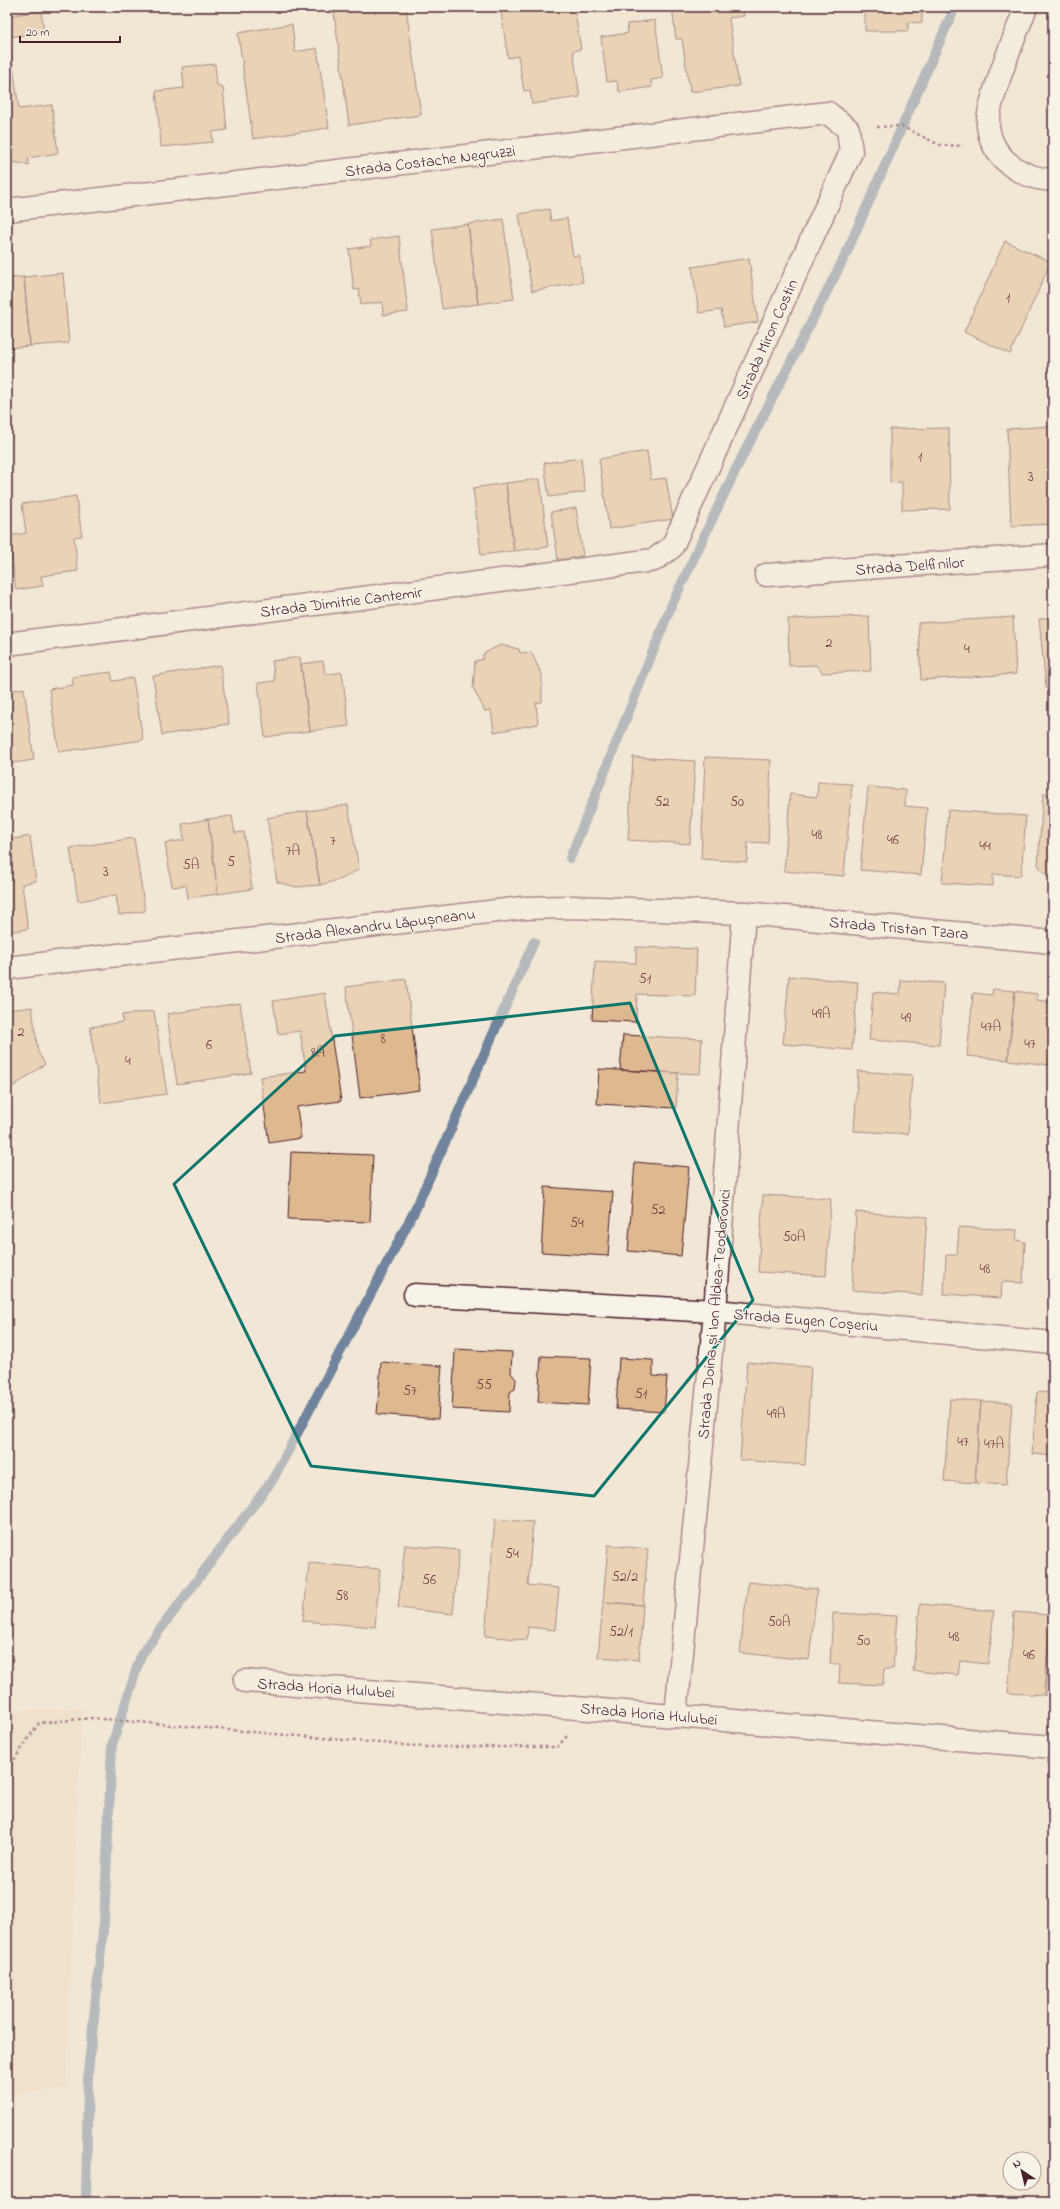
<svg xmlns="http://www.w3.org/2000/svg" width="1060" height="2209" font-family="'Indie Flower',sans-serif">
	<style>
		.built { fill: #ecd9c1 }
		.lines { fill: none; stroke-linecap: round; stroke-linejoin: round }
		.stream { stroke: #70849e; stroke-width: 10 }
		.building { fill: #deb88f; stroke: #4a1f2b }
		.street-casing { stroke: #4a1f2b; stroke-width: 25 }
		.path { stroke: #4a1f2b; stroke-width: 2.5; stroke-dasharray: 3 3; stroke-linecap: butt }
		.street { stroke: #f7f3e8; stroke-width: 22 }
		.marked { fill: none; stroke: #0f766e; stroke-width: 3; stroke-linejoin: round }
		.labels { text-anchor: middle; stroke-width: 3; stroke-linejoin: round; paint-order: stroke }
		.number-label { font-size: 14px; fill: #6f4544 }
		.street-label { font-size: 16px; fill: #4a1f2b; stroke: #f7f3e8 }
	</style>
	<rect width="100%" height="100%" fill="#f2e7d6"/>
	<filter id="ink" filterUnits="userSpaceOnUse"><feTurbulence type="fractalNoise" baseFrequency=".025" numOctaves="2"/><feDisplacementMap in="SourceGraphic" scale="8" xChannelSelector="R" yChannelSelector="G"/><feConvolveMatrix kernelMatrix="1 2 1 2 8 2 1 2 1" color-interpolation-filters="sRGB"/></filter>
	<g filter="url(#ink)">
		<path class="built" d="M82,1708L66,2089L7,2095V1710Z"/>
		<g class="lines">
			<path class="stream" d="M570,858L672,604L737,467L844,258L955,7
				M86,2202L88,2073L104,1922L112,1745L141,1655L273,1479L415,1210L534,942"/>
		</g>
		<path class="building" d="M375,7H406L421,115L349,125L334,13Z
			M500,7H574L581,49L573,51L580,97L532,104L530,90L524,91L518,56L508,58Z
			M672,7H743L744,16L729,18L739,86L690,92L682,39H676Z
			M865,7H922V23L908,22V31H865Z
			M41,11L44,32L9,37L19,109L52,105L58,153L28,158L29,165L7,161V16Z
			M655,20L663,78L651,80L652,87L619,92L617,81L607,82L601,37L628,33L627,24Z
			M292,24L295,52L317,48L329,128L253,139L238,33Z
			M215,64L217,85L223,87L227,130L212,132L213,142L161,147L156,91L184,88L182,67Z
			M549,209L551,221L567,218L573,256L579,255L583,282L532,291L519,214Z
			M503,219L514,299L478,304L468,224Z
			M468,224L478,304L442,309L432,229Z
			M399,236L408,312L383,315L382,302L361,305L359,289L354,290L349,249L371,246L370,240Z
			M1005,241L1051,262L1010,354L964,332Z
			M749,258L758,322L724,327L721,310L699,313L692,267Z
			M63,273L69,343L30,346L24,277Z
			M24,277L30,346L7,348V278Z
			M1053,426V524L1011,526L1007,429Z
			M949,428L950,509L902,510V482L890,483V429Z
			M647,451L651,480L666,478L673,519L609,529L599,459Z
			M581,458L585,492L549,497L544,463Z
			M540,479L548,547L514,551L506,483Z
			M506,483L514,551L481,555L473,488Z
			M76,496L82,536L74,537L78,571L41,576L43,586L16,590L9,536L26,533L22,504Z
			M576,508L583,556L558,560L551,512Z
			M869,616L871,671L822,673L816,665L789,666L788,619Z
			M1013,617L1016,674L921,680L918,623Z
			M1053,617V688H1046L1039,619Z
			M500,645L519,649L520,653L531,652L542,675V702L536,703L538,724L494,732L491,710L485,711L473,688L475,661L483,659V654Z
			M300,657L310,731L265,737L258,683L275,681L272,661Z
			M323,661L325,675L342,672L349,726L310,731L301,664Z
			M220,665L229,724L162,735L153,676Z
			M111,672L113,681L133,678L143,740L59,752L49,689L73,685L72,677Z
			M24,688L34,760L7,764V691Z
			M633,757L695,761L690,844L628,840Z
			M705,757L771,760L768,843L748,842L747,862L701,859Z
			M818,782L852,784L844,876L784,871L790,794L817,797Z
			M868,787L906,790L905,806L927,808L921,875L860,870Z
			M1043,794L1053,795V878L1045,874L1038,865Z
			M348,805L359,869L342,879L320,885L307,811Z
			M948,810L1026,816L1021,876L993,874V886L942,883Z
			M307,811L320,885L296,887L277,882L267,818Z
			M232,816L235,833L244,832L252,889L218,894L208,819Z
			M208,819L218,894L188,898L186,885L172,887L165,843L184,840L182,824Z
			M30,836L36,881L22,884L28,929L7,932V840Z
			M134,838L145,911L119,915L116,895L78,901L70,848Z
			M636,947L697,949L695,996L637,994L636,1022L592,1020L595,961L636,963Z
			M789,976L858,982L852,1050L783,1044Z
			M406,979L420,1090L360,1098L346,987Z
			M901,980L944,983L939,1045L869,1040L873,992L900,994Z
			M993,989L1015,991L1008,1060L967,1056L973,993L992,995Z
			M1015,991L1037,994V1000L1053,1002L1049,1065L1008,1060Z
			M325,993L341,1101L297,1107L301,1138L269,1143L260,1077L306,1071L300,1031L278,1034L273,1001Z
			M240,1003L251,1073L177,1084L167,1014Z
			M32,1007L38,1052L45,1064L7,1091V1010Z
			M154,1011L167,1094L101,1103L90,1027L123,1022L122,1015Z
			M623,1035L702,1039L700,1074L620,1070Z
			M599,1069L678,1073L676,1108L597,1104Z
			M858,1071L912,1075L908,1134L854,1131Z
			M291,1152L373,1155L370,1222L288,1219Z
			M635,1162L689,1167L681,1256L628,1251Z
			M545,1187L613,1192L608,1256L541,1252Z
			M763,1195L831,1199L826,1276L758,1272Z
			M856,1212L927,1217L922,1295L852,1290Z
			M959,1227L1017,1230L1016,1240L1025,1242L1023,1283L1002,1282L1001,1298L944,1294L946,1255H957Z
			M1053,1260V1301H1050Z
			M455,1349L512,1352L511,1373L516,1379L515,1389L510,1392L509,1412L452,1409Z
			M541,1356L591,1358L588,1405L538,1402Z
			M619,1358L653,1360V1376L667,1377L664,1412L616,1409Z
			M381,1362L442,1366L438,1419L377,1414Z
			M747,1362L811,1367L805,1465L740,1460Z
			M1037,1392L1053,1393V1456L1032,1454Z
			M950,1399L981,1401L975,1483L944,1481Z
			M981,1401L1012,1403L1006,1485L975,1483Z
			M495,1519L533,1522L528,1585L559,1588L555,1630L528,1627L527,1640L485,1636Z
			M405,1545L459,1550L453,1614L398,1608Z
			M608,1545L648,1549L643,1605L603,1602Z
			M309,1563L380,1569L375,1627L303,1621Z
			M748,1582L817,1589L809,1660L740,1653Z
			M603,1602L643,1605L639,1660L598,1657Z
			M920,1604L994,1611L988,1664L960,1661L958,1675L913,1671Z
			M1014,1612L1051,1615L1044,1695L1008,1693Z
			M833,1613L897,1616L893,1669H884L883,1685L839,1683L840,1664H830Z
			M1051,1615H1053V1696L1044,1695Z"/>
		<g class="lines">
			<defs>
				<path id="street" d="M1026,7C1017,32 986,103 988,126C992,159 1022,179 1053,180
					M7,210L828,113L848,129L851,152L672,547L654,560L7,644
					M766,575L1053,555
					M7,968L522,908L571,907L744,913L1053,942
					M415,1295L715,1311L1053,1343
					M245,1681L1053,1747
					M676,1715L715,1311L744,913"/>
			</defs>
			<use href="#street" class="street-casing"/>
			<path class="path" d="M877,127L901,126L940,145L963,146
				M7,1770L39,1723L91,1718L426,1747H557L567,1736"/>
			<use href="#street" class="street"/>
		</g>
	</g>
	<path d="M0 0H1060V2209H0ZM630,1003L753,1300L594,1496L311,1466L174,1184L335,1036Z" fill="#f2e7d6" fill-opacity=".55" fill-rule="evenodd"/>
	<path class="marked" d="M630,1003L753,1300L594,1496L311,1466L174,1184L335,1036Z"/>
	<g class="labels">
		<g class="number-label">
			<text x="1008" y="302">1</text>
			<text x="920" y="461">1</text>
			<text x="1031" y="481">3</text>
			<text x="829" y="647">2</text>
			<text x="967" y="653">4</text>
			<text x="662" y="806">52</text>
			<text x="737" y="806">50</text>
			<text x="817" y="839">48</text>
			<text x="893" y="844">46</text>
			<text x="333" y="845">7</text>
			<text x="985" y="850">44</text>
			<text x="293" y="855">7A</text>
			<text x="231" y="866">5</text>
			<text x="191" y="869">5A</text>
			<text x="106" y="876">3</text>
			<text x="645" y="983">51</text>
			<text x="821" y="1018">49A</text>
			<text x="906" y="1022">49</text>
			<text x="991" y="1031">47A</text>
			<text x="21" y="1036">2</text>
			<text x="383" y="1043">8</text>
			<text x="1030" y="1048">47</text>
			<text x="209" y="1049">6</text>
			<text x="318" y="1057">8A</text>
			<text x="128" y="1065">4</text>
			<text x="658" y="1214">52</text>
			<text x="577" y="1227">54</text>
			<text x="794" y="1241">50A</text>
			<text x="985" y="1273">48</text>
			<text x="484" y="1389">55</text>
			<text x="410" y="1395">57</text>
			<text x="641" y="1398">51</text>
			<text x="776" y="1418">49A</text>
			<text x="963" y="1446">47</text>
			<text x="994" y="1448">47A</text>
			<text x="512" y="1558">54</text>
			<text x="625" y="1581">52/2</text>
			<text x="429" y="1584">56</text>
			<text x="342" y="1600">58</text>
			<text x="779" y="1626">50A</text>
			<text x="621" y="1636">52/1</text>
			<text x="954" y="1641">48</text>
			<text x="863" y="1645">50</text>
			<text x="1029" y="1659">46</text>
		</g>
		<g class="street-label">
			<text transform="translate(430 160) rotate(-7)" y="6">Strada Costache Negruzzi</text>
			<text transform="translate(766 339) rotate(-66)" y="6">Strada Miron Costin</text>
			<text transform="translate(910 565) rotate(-4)" y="6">Strada Delfinilor</text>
			<text transform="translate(341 601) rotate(-7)" y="6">Strada Dimitrie Cantemir</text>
			<text transform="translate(375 925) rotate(-7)" y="6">Strada Alexandru Lăpușneanu</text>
			<text transform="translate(899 927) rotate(5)" y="6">Strada Tristan Tzara</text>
			<text transform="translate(713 1314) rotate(-85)" y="6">Strada Doina și Ion Aldea-Teodorovici</text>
			<text transform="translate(806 1319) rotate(5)" y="6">Strada Eugen Coșeriu</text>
			<text transform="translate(326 1687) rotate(4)" y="6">Strada Horia Hulubei</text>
			<text transform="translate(649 1713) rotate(5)" y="6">Strada Horia Hulubei</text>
		</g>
	</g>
	<rect width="1060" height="2209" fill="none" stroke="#f7f3e8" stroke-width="24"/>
	<rect x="12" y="12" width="1036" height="2185" fill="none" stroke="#4a1f2b" stroke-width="1.5" filter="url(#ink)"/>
	<g transform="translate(1022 2171) rotate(325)"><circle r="19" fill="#f7f3e8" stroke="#b29e9c"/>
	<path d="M0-3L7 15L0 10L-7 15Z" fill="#4a1f2b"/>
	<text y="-6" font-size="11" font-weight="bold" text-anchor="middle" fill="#4a1f2b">N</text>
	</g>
	<path d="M20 36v6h100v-6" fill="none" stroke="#4a1f2b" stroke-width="2"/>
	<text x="26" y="36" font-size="12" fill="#4a1f2b" stroke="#f7f3e8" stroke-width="3" paint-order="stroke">20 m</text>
</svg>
